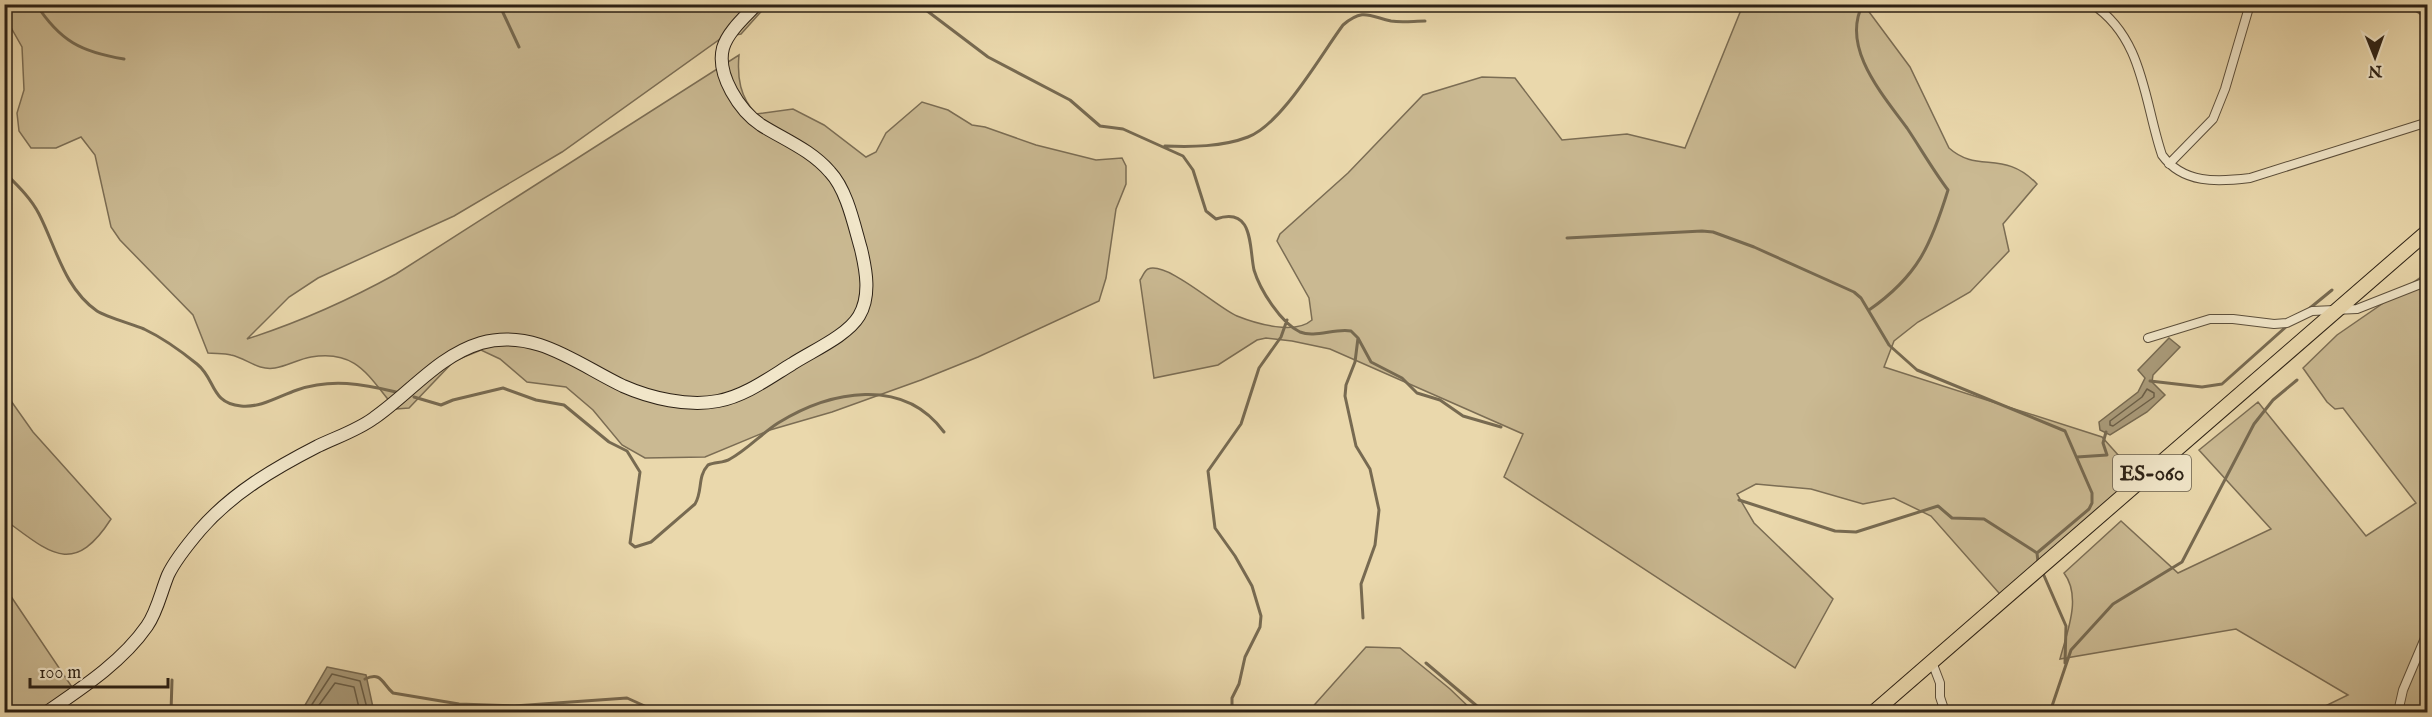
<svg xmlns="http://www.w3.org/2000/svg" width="2432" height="717" font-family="'IM FELL English',serif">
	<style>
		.green { fill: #cab992; stroke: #7b6d54; stroke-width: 1.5 }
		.water { fill: #a99a79; stroke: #776a51; stroke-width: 1.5 }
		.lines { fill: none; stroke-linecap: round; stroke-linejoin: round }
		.shore { stroke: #6a5e47; stroke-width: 1.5 }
		.stream { stroke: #776a51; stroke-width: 3 }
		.street-casing { stroke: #5c4f3b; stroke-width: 10 }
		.secondary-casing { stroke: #2c2115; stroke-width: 14 }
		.primary-casing { stroke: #2c2115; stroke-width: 16 }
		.street { stroke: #f1e6c9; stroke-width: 8 }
		.secondary { stroke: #f1e6c9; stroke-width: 12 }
		.primary { stroke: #ead8ac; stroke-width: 14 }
		.labels { text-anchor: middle; stroke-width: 5; stroke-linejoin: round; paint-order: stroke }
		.shield { fill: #f1e6c9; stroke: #675c4b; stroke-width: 1.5 }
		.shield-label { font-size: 21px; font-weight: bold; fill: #2c2115 }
	</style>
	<rect width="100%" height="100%" fill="#ead8ac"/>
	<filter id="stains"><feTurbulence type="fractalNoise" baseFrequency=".00333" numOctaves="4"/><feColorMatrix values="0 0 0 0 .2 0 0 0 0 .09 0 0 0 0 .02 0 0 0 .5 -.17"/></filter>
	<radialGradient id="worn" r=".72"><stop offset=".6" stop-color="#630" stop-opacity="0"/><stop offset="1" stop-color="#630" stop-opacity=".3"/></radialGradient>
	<path class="green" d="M5,5H767L741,34L723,37L562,152L454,216L318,278L289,297L247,339C300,322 347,301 396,274L739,55C737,78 740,97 756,114L793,109L824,125L866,157L876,152L886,133L922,102L948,110L972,125L985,127L1036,145L1096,160L1122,158L1126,166V184L1116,209L1106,278L1099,301L978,357L921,380L832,412L770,430L705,457L645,458L622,445L593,410L566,387L527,382L500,359L481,350L454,361L409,408L396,409C369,378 358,349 311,357C299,359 287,366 275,368C258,371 246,358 231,355C224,353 215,354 208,353L193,315L120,240L111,227L95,155L81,137L56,148H31L19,131L17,113L24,90L22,47L9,24Z
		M1743,5H1864L1910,67L1949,148C1978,174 2004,149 2037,184L2003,224L2009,251L1970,292L1918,322L1894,341L1884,367L2102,437L2136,475L2151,473L2006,601L1931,516L1894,498L1863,504L1811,489L1756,484L1737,494L1754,523L1833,599L1795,668L1504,477L1523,434L1330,349L1292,341L1266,338L1257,340L1218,365L1154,378L1140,280C1143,276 1144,271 1148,269C1167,261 1218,308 1237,316C1257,324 1295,335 1312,320L1309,298L1277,241L1280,234L1348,173L1423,95L1482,77L1515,78L1562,140L1627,134L1685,148Z
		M2407,5H2427V19Z
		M2427,273V712H2313L2348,695L2236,629L2060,659C2067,632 2082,597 2064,573L2121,521L2178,573L2271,529L2199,450L2258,402L2366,536L2416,503L2343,408L2335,409L2327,402L2303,368L2337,335Z
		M4,391L33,432L111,519C73,578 49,552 5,520Z
		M4,586L78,696L53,712H5Z
		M1366,647L1400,648L1450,689L1474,712H1308Z"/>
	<path class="water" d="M2169,338L2180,347L2153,375L2152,382L2165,395L2147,412L2110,435L2100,430L2099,422L2138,392L2145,378L2138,370Z
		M327,667L366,675L374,712H301Z"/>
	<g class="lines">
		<path class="shore" d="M2147,389L2154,393V397L2113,426L2110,425V421L2142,397Z
			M307,712L332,674L360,681L368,712
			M314,712L335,683L354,687L360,712"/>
		<path class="stream" d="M36,4C60,41 81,52 124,59
			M499,4L519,47
			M918,4L988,57L1070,100L1100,126L1123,129L1183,156L1193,170L1206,211L1216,219C1254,206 1249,247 1254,270C1260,290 1281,323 1300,332C1315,338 1335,328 1351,331L1358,338L1371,362L1402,378L1417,393L1440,400L1463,416L1501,427
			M1863,4C1840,47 1883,95 1907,128C1921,149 1933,170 1948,190C1931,245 1918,276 1869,310
			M1165,146C1191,147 1222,147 1248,137C1282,124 1320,56 1343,25C1363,8 1369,16 1391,21C1402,23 1414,21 1425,21
			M4,172C17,185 31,198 39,214C56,247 64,288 97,311C106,317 132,324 144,329C163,338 181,351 197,364C216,379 210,403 241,406C261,408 279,396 297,390C331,378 363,384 396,392
			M1567,238L1702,231L1713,232L1754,247L1854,292L1861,298L1889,345L1917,370L2065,431L2092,493V503L2089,509L2037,553
			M2310,308L2332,290
			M1358,338L1355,362L1346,385L1345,396L1356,446L1370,469L1379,510L1375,545L1361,584L1363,618
			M2150,381L2202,387L2222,384L2288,325
			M414,397L441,405L453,400L503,388L536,400L564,405L609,442L627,451L640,472L630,543L635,547L651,542L695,504C703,491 697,477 708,465C715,462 724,463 730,459C747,450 761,434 778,423C830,391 903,376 944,432
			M2077,457L2107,455L2103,443L2106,432
			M1739,500L1835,531L1856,532L1938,506L1952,518L1984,519L2037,553L2038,562
			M2042,571L2066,626L2065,663
			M1426,663L1484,712
			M365,679C382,671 382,684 393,693L459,704L514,706L627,698L658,712
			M171,712L172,680
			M1228,712L1232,709V698L1239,684L1245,657L1260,627L1261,616L1252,586L1235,556L1215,528L1208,471L1241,424L1259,368L1281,337L1287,320
			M2050,712L2071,650L2113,604L2182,562L2254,424L2273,400L2297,380"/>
		<defs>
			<path id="street" d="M2092,4C2144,38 2144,102 2162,155C2183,184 2217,182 2250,178L2428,122
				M2169,164L2213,119L2225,89L2250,4
				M2148,338L2210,319H2233L2274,324L2287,323L2312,311L2357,309L2428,281
				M1932,662L1940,683V697L1945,712
				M2398,712L2403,690L2428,631"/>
			<path id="secondary" d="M47,712C82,688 122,662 147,626C157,612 161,592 168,575C175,560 189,543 200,530C232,493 275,468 318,446C337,437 358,430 374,418C410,393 438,356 481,343C535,328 577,364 623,386C650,398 688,407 718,401C745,396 769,378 792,364C812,351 847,336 859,316C871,296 866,270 861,249C854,225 847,190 830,172C811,150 785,140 761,125C740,111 716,75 723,48C728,31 746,16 757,4"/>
			<path id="primary" d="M1874,712L2428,231"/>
		</defs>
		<use href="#street" class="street-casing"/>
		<use href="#secondary" class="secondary-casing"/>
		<use href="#primary" class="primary-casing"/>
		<use href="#street" class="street"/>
		<use href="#secondary" class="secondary"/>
		<use href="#primary" class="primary"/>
	</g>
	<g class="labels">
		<rect class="shield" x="2113" y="455" width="78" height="36" rx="4.5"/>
		<g class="shield-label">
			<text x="2152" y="480">ES-060</text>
		</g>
	</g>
	<rect width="2432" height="717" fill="none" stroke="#ead8ac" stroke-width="24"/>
	<rect x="6" y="6" width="2420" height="705" fill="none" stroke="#2c2115" stroke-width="3"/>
	<rect x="12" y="12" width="2408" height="693" fill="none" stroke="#2c2115" stroke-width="1.5"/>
	<g transform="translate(2375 57) rotate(179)" stroke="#f1e6c9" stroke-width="4.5" paint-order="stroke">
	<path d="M0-4.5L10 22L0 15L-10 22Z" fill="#2c2115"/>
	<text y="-9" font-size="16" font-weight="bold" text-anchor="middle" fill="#2c2115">N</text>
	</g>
	<path d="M30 678v9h138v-9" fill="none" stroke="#2c2115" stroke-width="3"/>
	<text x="39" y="678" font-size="18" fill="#2c2115" stroke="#f1e6c9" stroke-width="4.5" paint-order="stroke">100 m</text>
	<rect width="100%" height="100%" filter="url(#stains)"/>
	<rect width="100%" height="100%" fill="url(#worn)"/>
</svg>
